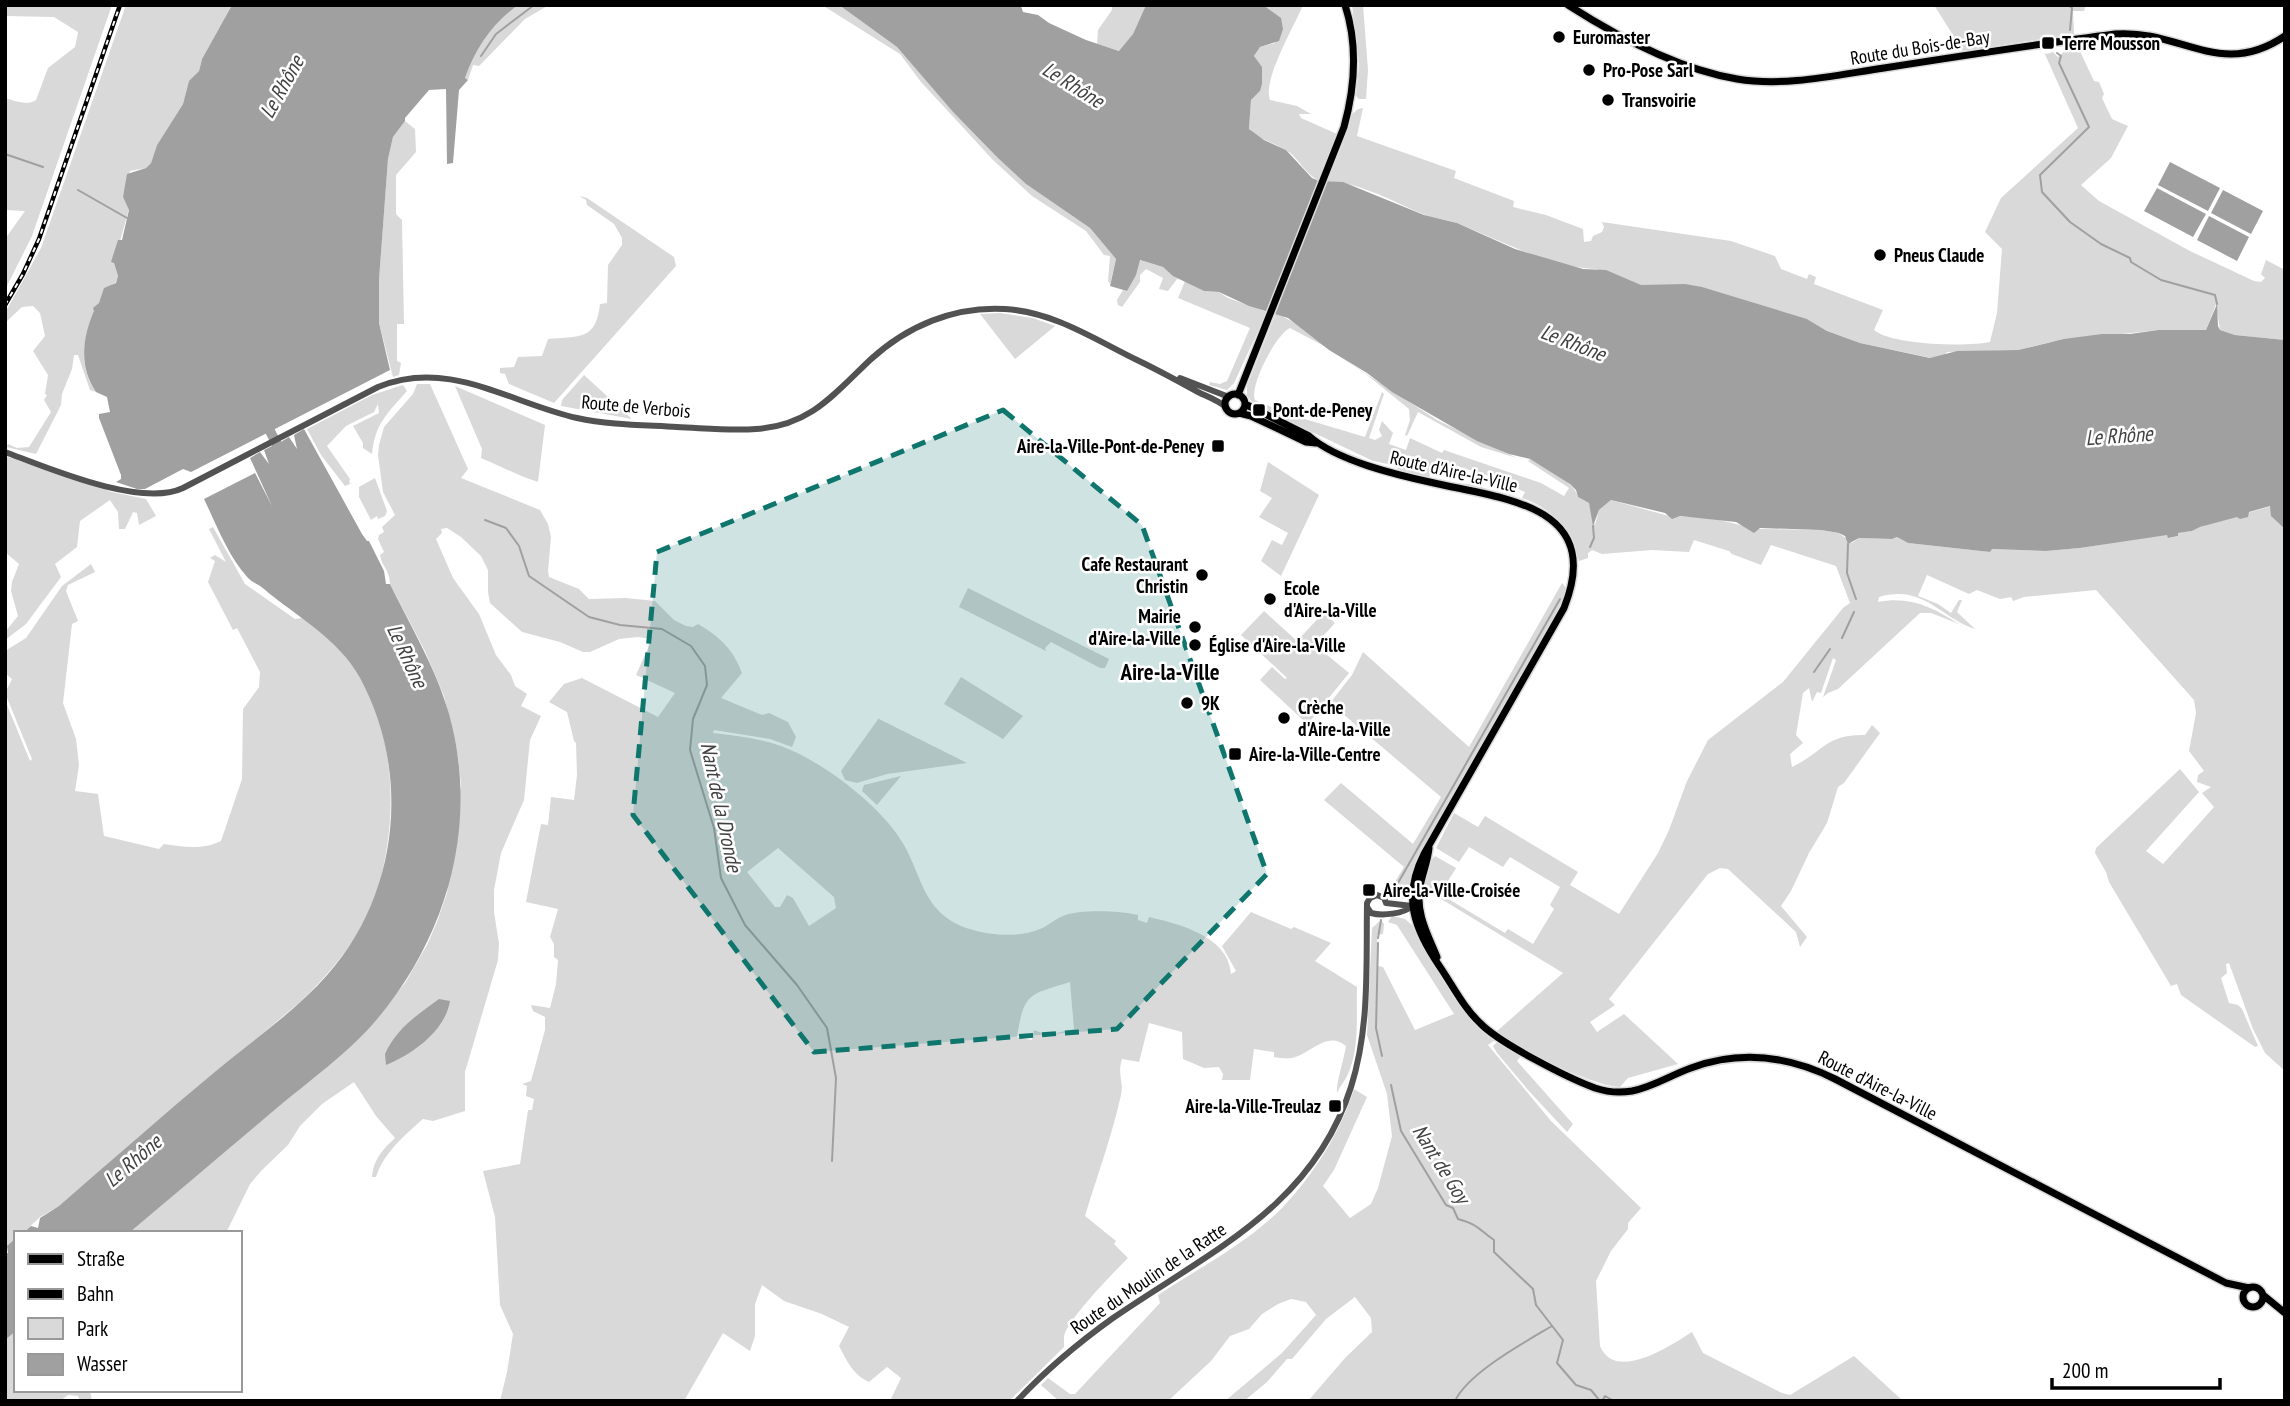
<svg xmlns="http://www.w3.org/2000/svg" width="2290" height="1406" font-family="'PT Sans Narrow',sans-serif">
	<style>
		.green { fill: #d9d9d9; fill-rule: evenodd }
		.water { fill: #a0a0a0 }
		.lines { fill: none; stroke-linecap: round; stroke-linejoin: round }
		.stream { stroke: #a0a0a0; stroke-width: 2 }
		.river { stroke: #a0a0a0; stroke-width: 10 }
		.major-casing { stroke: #dbdbdb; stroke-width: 10 }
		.minor { stroke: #525252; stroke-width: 6 }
		.major { stroke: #000; stroke-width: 7 }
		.rail-casing { stroke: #000; stroke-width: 4.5 }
		.rail { stroke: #fff; stroke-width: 2; stroke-dasharray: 5; stroke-linecap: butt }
		.marked { fill: #0f766e; fill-opacity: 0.2; stroke: #0f766e; stroke-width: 5; stroke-dasharray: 14 9; stroke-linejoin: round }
		.poi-dot { fill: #000; stroke: #fff; stroke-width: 2.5 }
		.labels { text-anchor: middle; stroke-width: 5; stroke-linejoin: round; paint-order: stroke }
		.poi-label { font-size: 19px; font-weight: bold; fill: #000; stroke: #fff; text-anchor: start }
		.street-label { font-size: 19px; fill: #000; stroke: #fff }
		.water-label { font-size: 21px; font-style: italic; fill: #414141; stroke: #fff }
		.quarter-label { font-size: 23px; font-weight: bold; fill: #000; stroke: #fff }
	</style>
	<rect width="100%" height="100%" fill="#fff"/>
	<path class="green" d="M5,5H112L32,236L5,290V239L25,211L5,210V98C15,101 27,106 36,100L48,68L75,47L78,32L54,17L5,16Z
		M126,5H232L202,59L199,71L189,82L183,104L157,145L151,163L146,168L130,171L123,197L129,209L114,263L118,276L116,282C106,289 105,293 99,303C84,333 76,363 96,392L90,390L78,355H74L72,369L62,394L61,405L36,454L6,447L8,444L17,448L29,447L51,412L44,400L47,395L45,394L48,375L33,351L45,336L40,313L33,306L22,307L5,323V313L41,248Z
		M518,5H549L525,19L479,66L473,65L468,80L465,78C476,47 492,24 518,5Z
		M822,5H839L897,47L953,112L1026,184L1090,228L1116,259L1110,284L1108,281L1110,256L1104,255L1086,231L1032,196L993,160L921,82L900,54Z
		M1112,5H1146L1133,34L1120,51L1097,44L1098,30L1112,10Z
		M1263,5H1303C1295,25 1262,80 1270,100L1297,106L1311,114H1299L1301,118L1337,134L1319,181C1305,174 1299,158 1286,150C1274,143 1258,139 1249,129L1251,100L1260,91L1254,56L1260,47L1275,43L1276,15Z
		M1352,5H1363L1368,70L1366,99H1359L1356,96L1359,64Z
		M1934,5H2086L2084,11H2073L2074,34L1963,51Z
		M2077,45L2094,81L2099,82L2104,94L2102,98L2112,119L2128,126L2111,158L2081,185L2099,201L2190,251L2254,281L2261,282L2265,278L2261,274L2266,260L2285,270V340L2235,335L2220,330L2216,304L2206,330H2158L2051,342L2018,350L1947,352L1941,360L1860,343L1827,331L1807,319L1675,301L1596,269C1551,268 1500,240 1459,224C1447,219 1434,219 1423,214C1396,203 1356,180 1327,182L1351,115L1358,109L1363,108L1357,136L1456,171L1454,178L1514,201L1513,207L1546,215L1583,229L1584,242L1591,241L1593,236L1602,232L1604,227L1602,222L1731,241L1775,256L1781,269L1807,279L1809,274L1816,277L1814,284L1883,310L1874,330C1891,345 1967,347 1990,342L1997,313L2002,249L1985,232L2001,198L2078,128L2044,52L2046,54L2053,52L2058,57L2067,49L2065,47Z
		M405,121L415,129L416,152L396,175V214L402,220L404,324H397V361L401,363L399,375L393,377L379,323V280L388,159L393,137Z
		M579,196L587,198L674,257L676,266L554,403L509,384L505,374L500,373V368L514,367L518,357L542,356L548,339C579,336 596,341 600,304L607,303L608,265L622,245V238L614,224L587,205L586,200Z
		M1139,260L1163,267L1180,280L1177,279L1168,291L1159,289L1163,278L1146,269L1140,275V282L1122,307L1118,305L1117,300L1123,290L1127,291Z
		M1185,281L1204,291L1219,292L1228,298L1267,312L1234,383L1227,390L1209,385L1210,382L1220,384L1227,381L1250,328L1178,298Z
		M1000,313L1033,318L1055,326L1015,359L980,314Z
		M1276,313L1301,326L1326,347L1290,328C1276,334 1249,386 1255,400L1288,414L1365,437L1382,392L1384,394L1369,438L1375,440L1382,436L1379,430L1382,421L1393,433L1389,444L1406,450L1410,438L1442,453L1444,450L1541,483L1564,496L1569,488L1528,461L1530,459C1545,469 1573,479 1578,497L1589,503L1595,525L1599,510L1611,500L1669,516L1707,517L1757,529L1821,530L1839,533L1852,543L1859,538L1892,539L1897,537L1908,543L1990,552L1991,549L2046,551L2080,548L2167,534L2169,538L2178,536L2177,533L2192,531L2200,527L2271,506L2285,529V1071L2265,1053L2253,1029L2229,963L2226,964L2227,973L2221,978L2229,1003L2238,1005L2242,1009L2258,1046L2255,1047L2181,995L2177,984L2171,986L2109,882L2106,872L2095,853L2096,848L2180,769L2199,792L2146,851L2163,864L2214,807L2202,793L2211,787L2197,782L2198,775L2204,771L2189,751L2196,713L2194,700L2096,590L2024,597L2013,601L2011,597L2000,599L1977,590L1969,594L1927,575L1918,596L1938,604L1951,613L1959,600H1962L1957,612L1975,629C1940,618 1924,584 1879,597L1878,602C1910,596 1932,607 1959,624L1931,613H1920L1838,689L1828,693L1823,697L1836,660L1833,658L1821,693L1817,692L1812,702L1809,688L1803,693L1796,735L1803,743L1790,754L1792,767C1823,752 1826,734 1865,735L1872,725L1880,733L1844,783L1838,787L1827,823L1809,853L1791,891L1781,906L1807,937L1800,947L1796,932L1728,869L1720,868L1708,874L1609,999L1615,1005L1590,1022L1597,1032L1624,1014L1678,1064L1628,1078L1620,1087C1591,1086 1520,1049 1496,1032L1563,973L1423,888L1432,859L1435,856L1456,868L1440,894L1505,933L1508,929L1533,944L1554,909L1550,905L1560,887L1510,857L1503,867L1469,847L1459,862L1436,848L1454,813L1478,827L1485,816L1578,872L1570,885L1619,914L1658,853L1669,830L1687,781L1708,740L1783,682L1843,608L1850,603L1836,566L1771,545L1761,565L1732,554L1729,551L1694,540L1689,552L1652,550L1602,554L1592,550L1588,553V558L1579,561C1560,494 1511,495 1453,483L1469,484L1522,498L1525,492L1516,488L1518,482L1503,477L1501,480L1451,464L1429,467L1430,478L1397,469L1401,460L1397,459L1388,464L1373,461L1253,404L1247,395V386Z
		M1337,355L1437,420L1517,458L1481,447L1418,412L1407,436L1405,435L1410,420L1409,409L1367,375Z
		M584,375L632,419L561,406L562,400Z
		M417,384H430L468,469L461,478L540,510L548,524L551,537L548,571L549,577L579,589L589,599L626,598L655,601L674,620L686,626L693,627L698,624C720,637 733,649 742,673L721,698L762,715L769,713L788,722L796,737L792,747L770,739L714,730L713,733C736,736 759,738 781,746C822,761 882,806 904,845C922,877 923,909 961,926C984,935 1017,939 1040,929C1048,926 1055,919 1063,916C1080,909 1120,911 1138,915V920L1147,923L1149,917C1180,924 1229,937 1231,974L1236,971L1222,946L1251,912L1291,929L1294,927L1331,943L1315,961L1357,987C1356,1016 1360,1047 1348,1074C1345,1081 1340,1086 1337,1093C1336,1083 1344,1059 1346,1046C1327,1030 1311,1054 1292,1058C1287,1059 1279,1058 1274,1057V1052L1254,1049L1250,1080H1222L1223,1074L1219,1067L1204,1068L1183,1059L1182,1032L1149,1023L1139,1062L1122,1059C1117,1074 1124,1082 1121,1095C1112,1136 1097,1176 1085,1216L1116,1241L1114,1244L1128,1258C1114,1272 1068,1319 1064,1336C1064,1339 1064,1343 1064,1347L1009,1401H890L901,1378L887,1367L869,1382C853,1375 847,1361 839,1346L849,1327L822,1314L784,1301L762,1285L755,1304V1336L750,1351L723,1333L684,1401H500L507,1372L513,1334L500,1305L495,1217L483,1171L520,1164L528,1110H532L534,1099L526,1096L527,1086L522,1084L531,1081L545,1030V1017L533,1011L531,1005L550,1008L556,984L558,960L554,957V944L550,937L558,909L526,902L541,824L548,825L551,797L574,800L577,775L576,743L574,741L567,712L549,702L564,684L582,678L658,717L675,693L636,675L652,639L638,637L619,639L590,652H583L560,642L522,632L490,603L488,592V570L481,556L461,537L447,528L441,529L442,533L436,539L453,578L479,614L496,655L511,675L515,686L527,694L521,706L541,716L530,740L524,800L501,853L494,890V912L499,944L498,960L465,1072V1111L433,1121L423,1119C403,1137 385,1151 376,1177H372C373,1160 383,1149 395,1138L376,1116L354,1082L322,1104L300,1126L288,1145L261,1171L250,1184L226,1233H129L357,1040L405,983L427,945L437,922L447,893L461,784L458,757L444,696L425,651L390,584C390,570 382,567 380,555L384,552L378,539L379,535L384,532L382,527L395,515L383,492L378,455L379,445L384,427L413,394ZM778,848L834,897L836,908L809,926L793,898L787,895L780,907H775L747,872ZM1070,982L1074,1029L1047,1035L1034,1030L1032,1040L1017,1037C1024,993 1028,995 1070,982Z
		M403,385L407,391C388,413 375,423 372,454L363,448V443L353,426L379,413L378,404L374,412L346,426L327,446L350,479L349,483H352L345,486L321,455L307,429L372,395Z
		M455,386L545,425L538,482C518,476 501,466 481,458L482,449Z
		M5,456L112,492L146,499L156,516L139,525L137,513L133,512L125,529H119L118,512L110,500L80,521L77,547L55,564L61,577L26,624L5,640V632L18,616L11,591L12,582L19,564L5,552Z
		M1268,462L1319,495L1281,576L1261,561L1272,540L1282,545L1288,533L1259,517L1272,498L1260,491Z
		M375,478L387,511L385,516L378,519L377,516L371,520L359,497V487Z
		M213,527L245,584L295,619L302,618C316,628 330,639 342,652C388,707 398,785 386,853C382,876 376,904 364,924C347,952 326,977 301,1001L59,1206L40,1217L23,1233H16V1238L6,1249L5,700L30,761L32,759L5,693L12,679L5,673V651L26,638L62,586L91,564L95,572L68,585L66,591L78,621L72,624L63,703L76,739L79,765L75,791L98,794L104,836L159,849L164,844C182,847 203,850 221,841L242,779L243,709L259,687L260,672L237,628L233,630L208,582L215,561L210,558L215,555L226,562L209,529Z
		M1562,583L1567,589L1561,606L1414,873L1409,891L1403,899L1392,900L1387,895L1404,867L1324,800L1341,783L1413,844L1441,797L1330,703L1352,675L1363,652L1469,747Z
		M968,588L1109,659L1105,668H1100L1051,642L1045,648L1046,651L959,607Z
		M1264,611L1297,641L1324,612L1335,623L1315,645L1349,673L1311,720L1304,721L1260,680L1272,667L1285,679L1287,678L1241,635Z
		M961,677L1023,716L1003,739L944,704Z
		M879,718V719L967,763L887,774L857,783L845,780L841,771Z
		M901,776L877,805L862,791L864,785Z
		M1392,916L1405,919L1412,925C1438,966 1456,1011 1495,1040L1488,1045L1551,1121L1641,1208L1628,1223V1229L1611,1251L1596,1281L1600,1346C1615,1383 1672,1345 1692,1332L1703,1353L1782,1393L1790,1395L1854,1356L1903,1401H1308L1345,1358L1372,1332L1371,1318L1355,1297L1326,1319L1292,1359H1287L1267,1382L1244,1401H1225L1282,1353L1316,1315L1306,1302L1291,1299L1278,1304L1262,1314L1249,1329L1230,1336L1211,1361L1168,1401H1059L1041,1385L1048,1378L1070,1394H1075L1160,1303L1158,1295C1199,1268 1247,1243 1282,1208C1314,1174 1340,1133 1354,1089L1367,1097L1334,1170L1323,1186L1350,1218L1371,1204L1378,1188L1392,1136L1387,1094L1367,1035L1372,928L1381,920L1384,924L1383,934L1377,935L1378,966L1383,967L1415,1030L1454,1014L1397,925L1388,922Z
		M1497,1042L1522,1055L1517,1061L1573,1124L1567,1132L1528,1090L1497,1053L1493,1046Z
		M16,1331V1390H90L92,1401H80L78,1396L68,1395L60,1401H5V1340Z"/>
	<path class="water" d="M232,5H518C492,24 476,47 465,78L468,80L459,90L453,163L447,164L446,89L429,90L405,118V121L393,137L388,159L379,280V323L390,370L191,472L183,469L145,489H137L116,482L121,479V475L99,418V414L110,412L107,397L96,392C79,367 82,339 94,311L93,308L99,303L104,288L116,283L118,276L114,263L111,262L118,240H122L129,210L123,197L127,174L146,168L151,163L157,145L183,104L189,81L199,71L202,59Z
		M839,5H1017L1021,6L1023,12L1038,15L1049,23L1086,40L1119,51L1133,34L1146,5H1263L1281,18L1283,29L1279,41L1260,47L1254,56L1262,67V84L1260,91L1251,100L1249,129L1264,140L1286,150L1312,178L1319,181L1343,182L1424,215L1457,223L1515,249L1583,269L1606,270L1641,285L1685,284L1702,287L1807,319L1827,331L1860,343L1930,358L1957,351L2018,350L2064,339L2102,334H2130L2158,330H2206L2217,304L2218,326L2220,330L2235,335L2285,340V529L2271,516L2270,506L2249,512L2248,517L2240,519L2237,517L2200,527L2192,531L2178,533V536L2168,538L2167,535L2080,548L2046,551L1992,549L1990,552L1908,543L1897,537L1892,539L1859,538L1848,544L1845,536L1839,533L1821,530L1760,528L1754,533L1736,522L1680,516L1672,519L1665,513L1611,500L1599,510L1593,526L1589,503L1578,497L1576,490L1570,484L1530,459L1509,454L1477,441L1392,392L1367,373L1329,350L1288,318L1249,306L1219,292L1204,291L1173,276L1163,267L1140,260L1136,275L1127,291L1110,286L1116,259L1090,228L1026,184L998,158L953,112L897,47Z
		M2170,162L2220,188L2208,211L2158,185Z
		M2157,188L2206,214L2193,237L2144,211Z
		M2223,190L2263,211L2251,234L2211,213Z
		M2209,216L2249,237L2237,261L2197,240Z
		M304,429L362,534L367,541H369L384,571L386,584H390C411,627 436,668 449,714C479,821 449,933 378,1018C348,1054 307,1082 271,1113C224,1153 176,1193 129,1233H23L31,1226L38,1228L40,1218L59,1206C111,1161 163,1115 216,1071C254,1039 296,1011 328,974C398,895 412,774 360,678C338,638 297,617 264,589C257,583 253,583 248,578C228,556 217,526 204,499L255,473L272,506L250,458L260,452L269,464L264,450L274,445L283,456L279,443L289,437L297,449L294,435Z
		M439,999L450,1001C445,1031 413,1054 386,1065L385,1054C396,1029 417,1015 439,999Z
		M16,1238V1331L5,1340V1254L8,1253L7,1246Z"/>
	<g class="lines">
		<path class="stream" d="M2068,5L2072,8L2070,30
			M2057,53L2061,56L2059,63L2089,127L2040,175L2042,192L2070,222L2101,244L2130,258L2131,262L2161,280L2215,295L2217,304
			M481,56L496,34L534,5
			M5,154L43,167
			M78,190L127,218
			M485,520L506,528L519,546L529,576L589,617L620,625L662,629L691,646L705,666L707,685L693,719L690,750L714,828L721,878L745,925L797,985L827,1028L836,1078L832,1161
			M1848,544L1847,573L1856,599
			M1590,547L1594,538L1593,526
			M1842,638L1854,612
			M1814,672L1830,649
			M1390,897L1560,599
			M1378,938L1381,920
			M1378,943L1376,1028L1382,1056
			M1391,1085L1401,1131L1446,1205L1453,1208L1458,1219C1479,1225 1477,1228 1494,1240V1252L1533,1289L1536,1305L1563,1340L1557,1363L1576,1385L1591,1390L1600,1401
			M1455,1401C1468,1373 1525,1342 1552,1326
			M1602,1401L1605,1396L1614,1401"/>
		<path class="river" d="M268,421L270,431L289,468"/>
		<defs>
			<path id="major" d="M1568,5C1618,37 1677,69 1737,79C1786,87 1836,75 1884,68C1961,56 2038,44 2115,34C2181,29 2220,80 2285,36
				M1225 404a10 10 0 1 1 20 0a10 10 0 1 1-20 0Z
				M1238,395L1344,127C1355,87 1358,45 1345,5
				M1245,404L1309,436C1337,461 1397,475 1434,483C1504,499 1605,505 1564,608L1424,854C1402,897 1414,929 1440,967C1453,986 1463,1007 1480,1023C1499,1043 1568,1078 1595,1088C1607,1092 1620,1093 1632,1091C1653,1087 1671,1075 1691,1068C1740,1050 1789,1056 1835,1079L2226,1283L2249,1288
				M1239,413L1251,416L1306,442L1316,443
				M1429,848C1428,861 1422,874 1420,887C1415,912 1428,935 1437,957
				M2243 1297a10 10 0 1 1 20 0a10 10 0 1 1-20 0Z
				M2263,1295L2285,1313"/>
		</defs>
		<use href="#major" class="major-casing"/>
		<path class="minor" d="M1180,378L1229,397
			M5,452C48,468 141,508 183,488L378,387C449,358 510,403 577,418C609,425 644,425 677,427C703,428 730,431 756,429C810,426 834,394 870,360C907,326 954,306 1005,309C1054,312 1094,339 1137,360C1158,370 1178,381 1198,392C1208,397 1217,400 1226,407
			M1386,903L1412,906
			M1367,907L1371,913C1382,916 1404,914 1412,906
			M1017,1401C1046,1370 1078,1343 1113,1318C1209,1252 1313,1207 1351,1087C1370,1027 1366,964 1367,903L1370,898L1377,895L1384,898L1386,903"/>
		<use href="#major" class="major"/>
		<defs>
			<path id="rail" d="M5,305L23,274L39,239L120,5"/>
		</defs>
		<use href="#rail" class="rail-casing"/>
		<use href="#rail" class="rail"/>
	</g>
	<path class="marked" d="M1003,410L1142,525L1267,874L1117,1029L814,1052L633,815L657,552Z"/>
	<g class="poi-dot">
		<circle cx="1559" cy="37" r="7"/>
		<rect x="2041" y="36" width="14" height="14" rx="3.5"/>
		<circle cx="1589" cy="70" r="7"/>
		<circle cx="1608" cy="100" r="7"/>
		<circle cx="1880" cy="255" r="7"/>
		<rect x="1252" y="403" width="14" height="14" rx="3.5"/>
		<rect x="1211" y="439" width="14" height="14" rx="3.5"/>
		<circle cx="1202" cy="575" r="7"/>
		<circle cx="1270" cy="599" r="7"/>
		<circle cx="1195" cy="627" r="7"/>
		<circle cx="1195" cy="645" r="7"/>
		<circle cx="1187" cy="703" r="7"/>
		<circle cx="1284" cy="718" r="7"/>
		<rect x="1228" y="747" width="14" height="14" rx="3.5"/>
		<rect x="1362" y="883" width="14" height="14" rx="3.5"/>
		<rect x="1328" y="1099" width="14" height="14" rx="3.5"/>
	</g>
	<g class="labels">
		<g class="poi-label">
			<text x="1573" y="44">Euromaster</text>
			<text x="2062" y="50">Terre Mousson</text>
			<text x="1603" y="77">Pro-Pose Sarl</text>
			<text x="1622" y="107">Transvoirie</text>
			<text x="1894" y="262">Pneus Claude</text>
			<text x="1273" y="417">Pont-de-Peney</text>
			<text x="1204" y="453" text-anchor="end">Aire-la-Ville-Pont-de-Peney</text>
			<text x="1188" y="571" text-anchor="end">Cafe Restaurant<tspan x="1188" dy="22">Christin</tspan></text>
			<text x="1284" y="595">Ecole<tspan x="1284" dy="22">d'Aire-la-Ville</tspan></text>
			<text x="1181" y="623" text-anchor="end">Mairie<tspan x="1181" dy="22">d'Aire-la-Ville</tspan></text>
			<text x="1209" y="652">Église d'Aire-la-Ville</text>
			<text x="1201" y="710">9K</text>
			<text x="1298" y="714">Crèche<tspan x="1298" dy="22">d'Aire-la-Ville</tspan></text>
			<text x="1249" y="761">Aire-la-Ville-Centre</text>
			<text x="1383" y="897">Aire-la-Ville-Croisée</text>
			<text x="1321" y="1113" text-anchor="end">Aire-la-Ville-Treulaz</text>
		</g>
		<g class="street-label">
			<text transform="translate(1920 47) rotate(-9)" y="7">Route du Bois-de-Bay</text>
			<text transform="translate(636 406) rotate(5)" y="7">Route de Verbois</text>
			<text transform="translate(1454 471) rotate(13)" y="7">Route d'Aire-la-Ville</text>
			<text transform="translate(1878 1085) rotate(27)" y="7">Route d'Aire-la-Ville</text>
			<text transform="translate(1148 1278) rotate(-34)" y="7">Route du Moulin de la Ratte</text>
		</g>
		<g class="water-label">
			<text transform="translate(1073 85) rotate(32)" y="7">Le Rhône</text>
			<text transform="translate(282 87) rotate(-61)" y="7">Le Rhône</text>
			<text transform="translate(1573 343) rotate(21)" y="7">Le Rhône</text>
			<text transform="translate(2119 436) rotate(-4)" y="7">Le Rhône</text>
			<text transform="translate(407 656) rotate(65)" y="7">Le Rhône</text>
			<text transform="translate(721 807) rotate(78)" y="7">Nant de la Dronde</text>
			<text transform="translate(133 1161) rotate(-41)" y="7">Le Rhône</text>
			<text transform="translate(1441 1164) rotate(58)" y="7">Nant de Goy</text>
		</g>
		<g class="quarter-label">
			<text x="1170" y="680">Aire-la-Ville</text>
		</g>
	</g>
	<rect width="2290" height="1406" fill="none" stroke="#000000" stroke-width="14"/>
	<rect x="14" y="1231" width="228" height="161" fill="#ffffff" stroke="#999999" stroke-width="2"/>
	<rect x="28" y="1254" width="35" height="10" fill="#000000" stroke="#999999" stroke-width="2"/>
	<text x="77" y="1266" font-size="21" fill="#000000">Straße</text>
	<rect x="28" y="1289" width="35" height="10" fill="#000000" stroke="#999999" stroke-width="2"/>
	<text x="77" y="1301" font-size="21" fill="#000000">Bahn</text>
	<rect x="28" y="1318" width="35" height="21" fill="#d9d9d9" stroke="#999999" stroke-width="2"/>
	<text x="77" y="1336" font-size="21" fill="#000000">Park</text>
	<rect x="28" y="1354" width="35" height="21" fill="#a0a0a0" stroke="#999999" stroke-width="2"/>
	<text x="77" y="1371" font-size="21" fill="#000000">Wasser</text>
	<path d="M2052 1378v10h168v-10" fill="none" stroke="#000000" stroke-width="3.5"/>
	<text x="2062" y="1378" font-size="21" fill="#000000" stroke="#ffffff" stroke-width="5" paint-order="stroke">200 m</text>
</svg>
